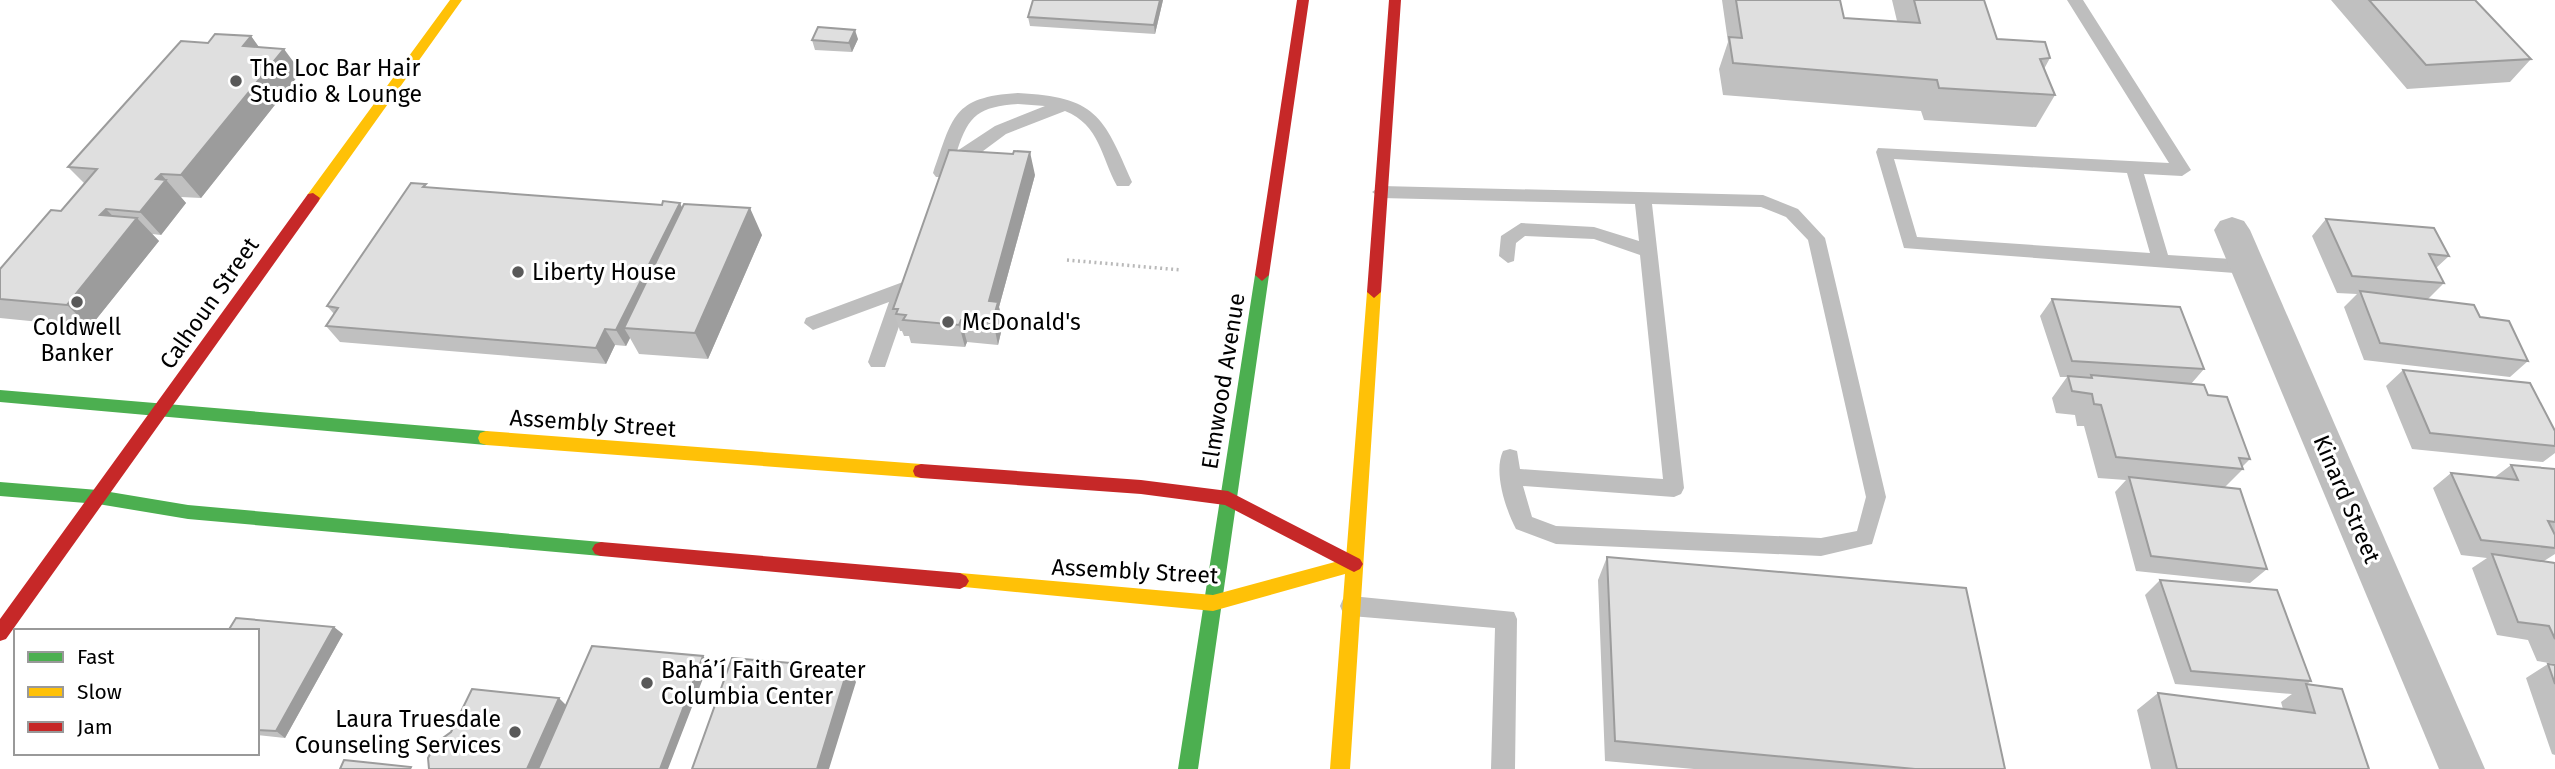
<svg xmlns="http://www.w3.org/2000/svg" width="2555" height="769" font-family="'Fira Sans',sans-serif">
	<style>
		.lines { fill: none; stroke-linecap: round; stroke-linejoin: round }
		.path { stroke: #b9b9b9; stroke-width: 3.5; stroke-dasharray: 2 3.5; stroke-linecap: butt }
		.lane { fill: #bebebe; fill-rule: evenodd }
		.street { fill: #bebebe; fill-rule: evenodd }
		.fast { fill: #4caf50; fill-rule: evenodd }
		.slow { fill: #ffc107; fill-rule: evenodd }
		.jam { fill: #c62828; fill-rule: evenodd }
		.wall { fill: #c0c0c0 }
		.shaded-wall { fill: #9c9c9c }
		.building { fill: #dfdfdf; stroke: #9c9c9c; stroke-width: 2 }
		.poi-dot { fill: #595959; stroke: #fff; stroke-width: 2.5 }
		.labels { text-anchor: middle; stroke-width: 6; stroke-linejoin: round; paint-order: stroke }
		.poi-label { font-size: 23px; fill: #000; stroke: #fff; text-anchor: start }
		.street-label { font-size: 23px; fill: #000; stroke: #fff }
	</style>
	<rect width="100%" height="100%" fill="#fff"/>
	<g class="lines">
		<path class="path" d="M1067,260L1181,270"/>
		<path class="lane" d="M2067,0H2083L2191,170L2182,176L2144,174L2168,255L2248,260L2257,267L2254,272L2248,274L1904,248L1876,152L1878,148L2169,163ZM1894,159L2127,173L2150,253L1917,237Z
			M1018,93C1096,97 1103,115 1132,182L1129,186H1117C1101,157 1100,125 1065,111L1006,134L948,177H936L933,173C953,117 952,97 1018,93ZM1018,104L1045,106L995,126L957,151C969,114 979,107 1018,104Z
			M1381,186L1763,195L1798,209L1825,238L1886,497L1872,544L1821,556L1556,544L1516,529C1506,510 1493,472 1503,451L1510,449L1517,451L1520,469L1663,479L1640,255L1594,239L1525,236L1516,243L1514,261L1508,263L1499,256L1501,236L1521,223L1594,227L1639,241L1635,204L1381,198L1372,192ZM1652,204L1761,207L1786,217L1808,240L1866,497L1857,531L1821,538L1556,526L1532,517L1523,486L1674,497L1681,494L1684,488Z
			M903,282L912,289L885,367H871L868,362L889,302L813,330L804,323L806,318Z
			M1351,596L1514,612L1517,619L1515,769H1491L1495,628L1351,616L1343,613L1340,606L1343,599Z"/>
		<path class="street" d="M2232,217L2244,221L2250,230L2485,769H2439L2214,230L2220,221Z"/>
		<path class="fast" d="M1262,269L1269,275L1198,769H1178L1255,275Z
			M0,390L486,431L492,433L494,438L492,443L486,445L0,402Z
			M0,482L98,490L188,505L601,542L607,544L610,549L607,554L601,556L188,519L98,504L0,496Z"/>
		<path class="slow" d="M450,0H462L318,202H308L306,198L308,194Z
			M1374,286L1381,292L1350,769H1330L1345,574L1213,611L954,586L951,581L954,576L960,573L1213,595L1346,559L1367,292Z
			M486,431L921,464L927,466L929,471L927,476L921,478L486,445L480,443L478,438L480,433Z"/>
		<path class="jam" d="M1297,0H1309L1269,275L1262,281L1255,275Z
			M1389,0H1401L1381,292L1374,298L1367,292Z
			M313,193L320,198L318,202L6,639L0,641V619L308,194Z
			M921,464L1141,480L1228,491L1360,559L1363,564L1360,569L1354,572L1348,569L1225,505L1141,494L921,478L915,476L913,471L915,466Z
			M601,542L960,573L966,576L969,581L966,586L960,589L601,556L595,554L592,549L595,544Z"/>
	</g>
	<path class="wall" d="M1033,0H1163L1155,34L1030,26L1028,17Z
		M1722,0H1840L1844,18L1897,21L1892,0H1984L1997,39L2050,58L2044,69L2055,95L2036,127L1924,120L1921,111L1723,95L1719,69L1728,42Z
		M2331,0H2475L2531,59L2510,82L2407,89Z
		M251,36L259,47L301,72L201,198L181,197L186,203L161,235L152,234L159,241L90,327L0,318V269L61,211L85,184L68,167L208,43Z
		M858,39L852,52L815,50L812,40Z
		M1035,175L999,307L1003,324L998,345L967,342L965,347L911,343L909,336H904L902,331H900L893,309Z
		M427,187L682,208L762,235L708,359L639,354L630,338L626,346L615,345L606,364L340,342L326,326L334,314L327,306Z
		M2326,219L2449,256L2436,268L2444,283L2428,299L2480,317L2528,361L2510,377L2364,360L2344,307L2357,294L2337,293L2312,236Z
		M2052,299L2204,369L2191,384L2208,395L2250,459L2242,467L2243,469L2225,487L2267,569L2250,583L2136,571L2115,492L2126,480L2098,478L2084,426H2077L2075,415L2056,413L2052,398L2067,377H2060L2040,316Z
		M2403,370L2555,431V453L2543,462L2412,449L2386,386Z
		M2511,465L2555,469V554L2544,561L2555,563V664L2537,661L2528,640L2497,635L2472,568L2487,558L2461,555L2433,488L2451,473L2495,477Z
		M1607,557L2005,769H1694L1605,761L1598,580Z
		M2160,580L2311,681L2307,684L2369,769H2151L2137,710L2158,693L2283,709L2281,702L2292,694L2175,684L2145,595Z
		M257,631L343,634L285,738L257,735Z
		M2548,664L2555,665V755L2552,754L2526,678Z"/>
	<path class="shaded-wall" d="M1160,0H1163L1155,34L1154,25Z
		M855,30L858,39L852,52L849,43Z
		M251,36L268,60L243,46Z
		M284,49L301,72L201,198L181,175Z
		M1030,152L1035,175L999,307L1003,324L998,345L989,301Z
		M161,174L186,203L161,235L140,212L156,179Z
		M680,203L688,220L624,328L630,338L626,346L616,330Z
		M750,208L762,235L708,359L695,333Z
		M106,209L127,231L137,218L159,241L90,327L67,305L100,215Z
		M961,320L967,342L965,347L959,325Z
		M605,329L615,345L606,364L596,348Z
		M334,627L343,634L285,738L276,731Z
		M703,656L709,663L668,769H660Z
		M848,668L856,682L829,769H817Z
		M559,698L572,711L546,769H527Z"/>
	<path class="building" d="M1033,0H1160L1154,25L1028,17Z
		M1736,0H1840L1844,18L1920,23L1914,0H1984L1997,39L2045,42L2050,58L2040,59L2055,95L1939,88L1937,80L1733,63L1729,37L1742,38Z
		M2369,0H2475L2531,59L2426,65Z
		M818,27L855,30L849,43L812,40Z
		M215,34L251,36L243,46L284,49L181,175L161,174L156,179L166,180L140,212L106,209L100,215L137,218L67,305L0,299V269L51,210L61,211L97,169L68,167L181,41L208,43Z
		M949,150L1013,154L1014,151L1030,152L989,301L998,302L992,323L961,320L959,325L903,320L906,315L896,314L898,309H893Z
		M411,183L426,184L423,187L662,205L663,201L680,203L616,330L605,329L596,348L326,326L338,308L327,306Z
		M684,204L750,208L695,333L624,328Z
		M2326,219L2434,228L2449,256L2429,254L2444,283L2352,276Z
		M2360,291L2474,305L2480,317L2509,321L2528,361L2380,343Z
		M2052,299L2180,307L2204,369L2072,361Z
		M2403,370L2530,383L2555,431V446L2430,433Z
		M2091,375L2204,385L2208,395L2227,397L2250,459L2239,458L2243,469L2116,457L2101,405L2094,404L2092,394L2072,391L2068,376L2092,378Z
		M2511,465L2555,469V522L2548,521L2555,535V548L2481,540L2451,473L2518,480Z
		M2129,477L2240,489L2267,569L2151,556Z
		M2492,554L2555,563V639L2549,626L2518,622Z
		M1607,557L1966,588L2005,769H1915L1615,741Z
		M2160,580L2277,590L2311,681L2191,671Z
		M236,618L334,627L276,731L257,730V631H228Z
		M592,646L703,656L660,769H538Z
		M732,658L848,668L817,769H692Z
		M2548,664L2555,665V684Z
		M2306,684L2342,689L2369,769H2177L2158,693L2315,713Z
		M472,689L559,698L527,769H429L428,758L436,743L451,732Z
		M344,760L411,767L410,769H340Z"/>
	<g class="poi-dot">
		<circle cx="236" cy="81" r="7"/>
		<circle cx="518" cy="272" r="7"/>
		<circle cx="77" cy="302" r="7"/>
		<circle cx="948" cy="322" r="7"/>
		<circle cx="647" cy="683" r="7"/>
		<circle cx="515" cy="732" r="7"/>
	</g>
	<g class="labels">
		<g class="poi-label">
			<text x="250" y="76">The Loc Bar Hair<tspan x="250" dy="26">Studio &amp; Lounge</tspan></text>
			<text x="532" y="280">Liberty House</text>
			<text x="962" y="330">McDonald's</text>
			<text x="77" y="335" text-anchor="middle">Coldwell<tspan x="77" dy="26">Banker</tspan></text>
			<text x="661" y="678">Bahá’í Faith Greater<tspan x="661" dy="26">Columbia Center</tspan></text>
			<text x="501" y="727" text-anchor="end">Laura Truesdale<tspan x="501" dy="26">Counseling Services</tspan></text>
		</g>
		<g class="street-label">
			<text transform="translate(209 303) rotate(-55)" y="8">Calhoun Street</text>
			<text transform="translate(1223 381) rotate(-81)" y="8">Elmwood Avenue</text>
			<text transform="translate(593 423) rotate(4)" y="8">Assembly Street</text>
			<text transform="translate(2347 499) rotate(67)" y="8">Kinard Street</text>
			<text transform="translate(1135 571) rotate(3)" y="8">Assembly Street</text>
		</g>
	</g>
	<rect x="14" y="629" width="245" height="126" fill="#ffffff" stroke="#999999" stroke-width="2"/>
	<rect x="28" y="652" width="35" height="10" fill="#4caf50" stroke="#999999" stroke-width="2"/>
	<text x="77" y="664" font-size="21" fill="#000000">Fast</text>
	<rect x="28" y="687" width="35" height="10" fill="#ffc107" stroke="#999999" stroke-width="2"/>
	<text x="77" y="699" font-size="21" fill="#000000">Slow</text>
	<rect x="28" y="722" width="35" height="10" fill="#c62828" stroke="#999999" stroke-width="2"/>
	<text x="77" y="734" font-size="21" fill="#000000">Jam</text>
</svg>
